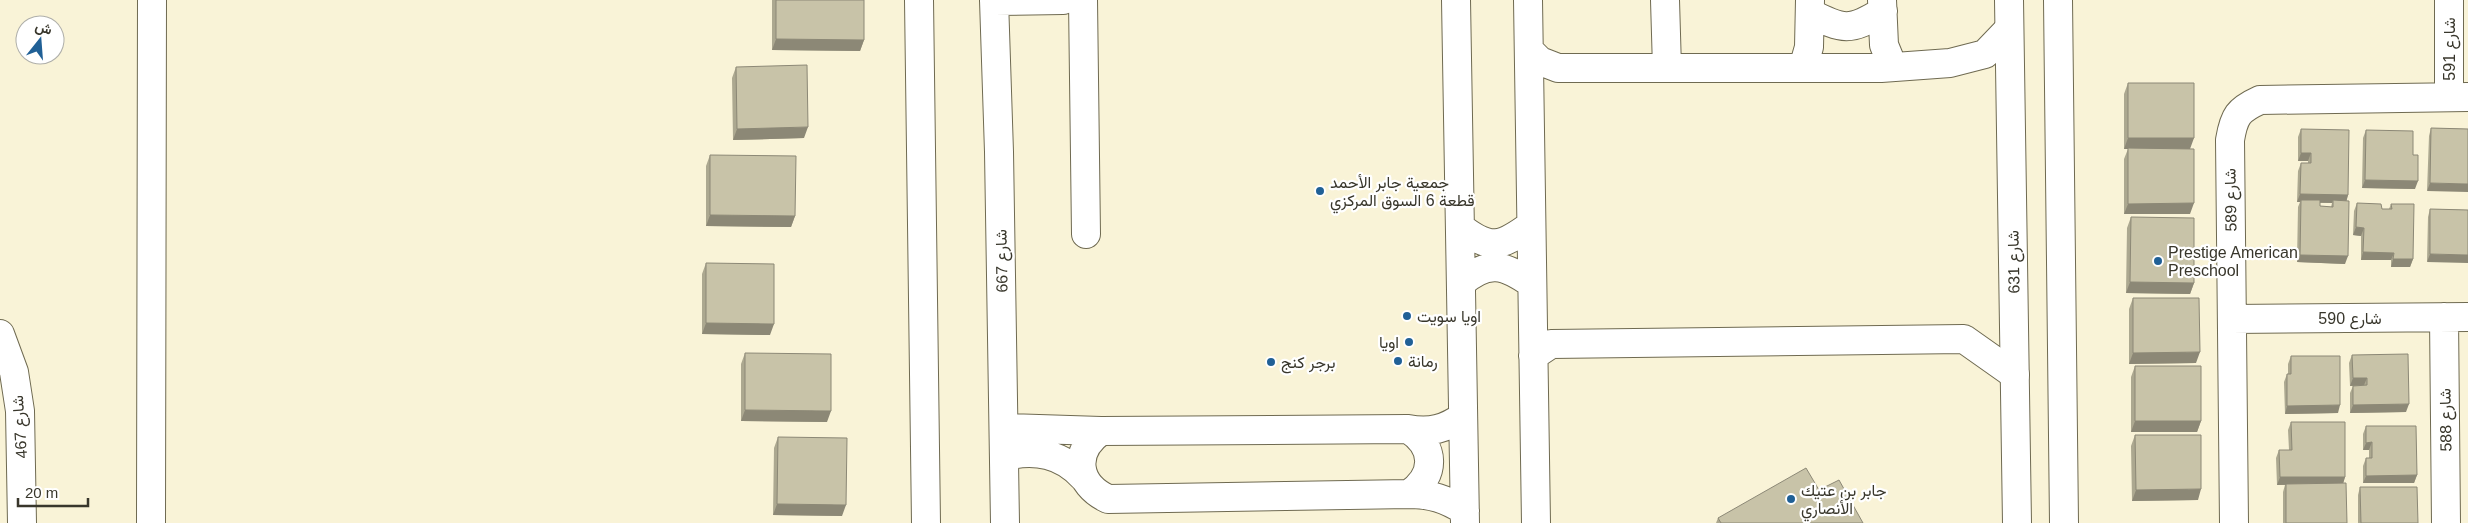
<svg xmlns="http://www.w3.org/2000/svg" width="2468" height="523" font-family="Arial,Vazirmatn,sans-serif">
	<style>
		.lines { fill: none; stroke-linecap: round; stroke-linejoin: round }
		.minor-casing { stroke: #6f6a51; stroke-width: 30 }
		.major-casing { stroke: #6f6a51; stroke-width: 30 }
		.minor { stroke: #fff; stroke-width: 28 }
		.major { stroke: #fff; stroke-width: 28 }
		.wall { fill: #aca890; fill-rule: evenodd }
		.shaded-wall { fill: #8c8876 }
		.building { fill: #c8c3a8; stroke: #8c8876 }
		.poi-dot { fill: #206096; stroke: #fff; stroke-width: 2 }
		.labels { text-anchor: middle; stroke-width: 4.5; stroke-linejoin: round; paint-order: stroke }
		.street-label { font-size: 16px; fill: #38362b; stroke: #fff }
		.poi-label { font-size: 16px; fill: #38362b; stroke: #fff; text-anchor: start }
	</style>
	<rect width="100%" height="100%" fill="#f9f3d7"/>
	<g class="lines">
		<defs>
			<path id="minor" d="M919,0L926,523
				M994,0L999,152L1005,523
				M1083,0L1086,234
				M1456,0L1465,523
				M1528,0L1536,523
				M1665,0L1667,68
				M1882,0L1884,45L1893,67
				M2449,0V97
				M994,1L1063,0
				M1810,13C1843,30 1850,32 1883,11
				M1529,50L1540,61L1558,68H1881L1950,63L1985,54L2009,29
				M1803,68L1809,47L1810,0
				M1460,227C1491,251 1501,247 1531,225
				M1461,283C1488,260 1504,264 1532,284
				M2444,317L2446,523
				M2232,319L2468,317
				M0,334L14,372L20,411L22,523
				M1533,356L1551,344L1964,339L2015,375
				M1004,428L1101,431
				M1408,429C1436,447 1436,475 1409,494L1108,499C1076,484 1072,452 1101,431Z
				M1408,429C1430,433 1446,429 1463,416
				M1005,456C1036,449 1062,454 1083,477
				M1409,494C1431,494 1446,499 1465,511
				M151,523L152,0
				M2234,523L2230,140C2234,116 2238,110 2260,100L2468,97"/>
			<path id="major" d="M2009,0L2017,523
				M2058,0L2064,523"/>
		</defs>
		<use href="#minor" class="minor-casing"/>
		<use href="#major" class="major-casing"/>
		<use href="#minor" class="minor"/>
		<use href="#major" class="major"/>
	</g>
	<path class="wall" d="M772,0H864V40L860,51L772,50Z
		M736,67L804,138L733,140L732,78Z
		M2128,83L2190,149V214H2124V159L2128,149H2124V94Z
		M2431,128L2468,129L2427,191L2429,136Z
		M2301,129L2348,195L2346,201L2345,264L2297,262L2298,207L2300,202H2297L2298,171L2301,163H2308V161H2298V137ZM2320,203H2332L2331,207L2320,206Z
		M2366,130L2413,155L2415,189L2362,188L2363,138Z
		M710,155L795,216L791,227L706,226V166Z
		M2357,203L2382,209H2389L2391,204L2413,259L2410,267H2391V260H2361V236L2353,235L2354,211Z
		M2430,209L2468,210L2427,262L2428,217Z
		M2131,217L2194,283L2190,294L2126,293L2127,228Z
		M706,263L770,335L702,334V274Z
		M2133,298L2196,363L2129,364V309Z
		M745,353L827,422L741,421V364Z
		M2352,355L2406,412L2350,413V393L2353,386H2354H2350L2349,363Z
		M2291,356L2338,413L2285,414L2284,382L2287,374H2288V364Z
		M2135,366L2201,421L2197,432H2131V377Z
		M2291,422L2345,477L2343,483L2347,523H2283V492L2285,485H2277L2276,458L2279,450H2289L2288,430Z
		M2366,426L2417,475L2414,483H2363V466L2366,458H2369V450H2363V434Z
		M2135,435L2198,500L2132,501L2131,446Z
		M778,437L842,516L773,515L774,448Z
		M2360,487L2418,523H2358V495Z
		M1819,490L1863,523H1716L1718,518Z"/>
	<path class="shaded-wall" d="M776,39L864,40L860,51L772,50Z
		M808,127L804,138L733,140L737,129Z
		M2128,138H2194L2190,149H2124Z
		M2301,153H2311L2308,161H2298Z
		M2365,180L2418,181L2415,189L2362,188Z
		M2430,183L2468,184V192L2427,191Z
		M2300,194L2348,195L2346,203L2333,200L2332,203L2301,202V200L2300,202H2297Z
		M2194,203L2190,214H2124L2128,204Z
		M710,215L795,216L791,227L706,226Z
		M2356,227L2364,228L2361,236L2353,235Z
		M2363,252L2394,253L2391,260H2361Z
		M2430,254L2468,255V263L2427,262Z
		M2300,255L2348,256L2345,264L2297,262Z
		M2393,259H2413L2410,267H2391Z
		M2130,282L2194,283L2190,294L2126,293Z
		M706,323L774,324L770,335L702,334Z
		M2200,352L2196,363L2129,364L2133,353Z
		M2353,378H2367L2364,385L2350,386Z
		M2409,404L2406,412L2350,413L2353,405Z
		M2340,405L2338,413L2285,414L2287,406Z
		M745,410L831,411L827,422L741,421Z
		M2135,421H2201L2197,432H2131Z
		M2372,442L2369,450H2363L2366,443Z
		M2417,475L2414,483H2363L2366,476Z
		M2280,477H2345L2343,484L2277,485Z
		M2201,489L2198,500L2132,501L2136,490Z
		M777,504L846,505L842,516L773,515Z"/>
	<path class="building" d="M776,0H864V40L776,39Z
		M807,65L808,127L737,129L736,67Z
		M2128,83H2194V138H2128Z
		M2431,128L2468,129V184L2430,183Z
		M2301,129L2349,130L2348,195L2300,194L2301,163H2311V153H2301Z
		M2366,130L2413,131V155H2418V181L2365,180Z
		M2128,148L2194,149V203L2128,204Z
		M710,155L796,156L795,216L710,215Z
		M2301,200H2320V206L2333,207V200L2349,201L2348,256L2300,255Z
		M2357,203L2381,204L2382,209H2392L2391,204H2414L2413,259H2393L2394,253L2363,252L2364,228L2356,227Z
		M2430,209L2468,210V255L2430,254Z
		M2131,217L2194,218V283L2130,282Z
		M706,263L774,264V324L706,323Z
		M2133,298H2199L2200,352L2133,353Z
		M745,353L831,354V411L745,410Z
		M2408,354L2409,404L2353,405V386L2367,385V378H2353L2352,355Z
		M2291,356H2340V405L2287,406V374H2291Z
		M2135,366H2201V421H2135Z
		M2291,422H2345V477H2280L2279,450H2292Z
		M2366,426H2416L2417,475L2366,476V458H2372V442L2366,443Z
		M2135,435H2201V489L2136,490Z
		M778,437L847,438L846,505L777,504Z
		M1806,468L1819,490L1839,480L1863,523H1721L1718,518Z
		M2346,483L2347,523H2286V484Z
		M2360,487H2417L2418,523H2361Z"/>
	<g class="poi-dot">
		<circle cx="1320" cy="191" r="5"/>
		<circle cx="2158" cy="261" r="5"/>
		<circle cx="1407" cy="316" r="5"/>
		<circle cx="1409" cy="342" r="5"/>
		<circle cx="1398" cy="361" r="5"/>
		<circle cx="1271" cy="362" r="5"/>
		<circle cx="1791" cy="499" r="5"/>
	</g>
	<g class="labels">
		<g class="street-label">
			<text transform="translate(2449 49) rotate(-90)" y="6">شارع 591</text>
			<text transform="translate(2230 200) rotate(-91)" y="6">شارع 589</text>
			<text transform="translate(1001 261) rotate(-91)" y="6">شارع 667</text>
			<text transform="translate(2013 262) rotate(-91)" y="6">شارع 631</text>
			<text x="2350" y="324">شارع 590</text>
			<text transform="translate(2445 420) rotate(-91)" y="6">شارع 588</text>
			<text transform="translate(19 427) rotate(-94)" y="6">شارع 467</text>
		</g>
		<g class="poi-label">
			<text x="1330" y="188">جمعية جابر الأحمد<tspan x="1330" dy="18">قطعة 6 السوق المركزي</tspan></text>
			<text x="2168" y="258">Prestige American<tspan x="2168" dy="18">Preschool</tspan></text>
			<text x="1417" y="322">اويا سويت</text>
			<text x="1399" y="348" text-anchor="end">اويا</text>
			<text x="1408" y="367">رمانة</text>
			<text x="1281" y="368">برجر كنج</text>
			<text x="1801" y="496">جابر بن عتيك<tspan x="1801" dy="18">الأنصاري</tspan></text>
		</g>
	</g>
	<g transform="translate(40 40) rotate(17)"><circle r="24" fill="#ffffff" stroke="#afafaa"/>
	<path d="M0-4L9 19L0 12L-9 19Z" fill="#206096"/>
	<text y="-8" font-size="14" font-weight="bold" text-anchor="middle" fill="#38362b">ش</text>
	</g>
	<path d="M18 498v8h70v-8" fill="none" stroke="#38362b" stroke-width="2.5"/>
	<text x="25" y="498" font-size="15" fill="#38362b" stroke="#ffffff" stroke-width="4" paint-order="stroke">20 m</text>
</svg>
